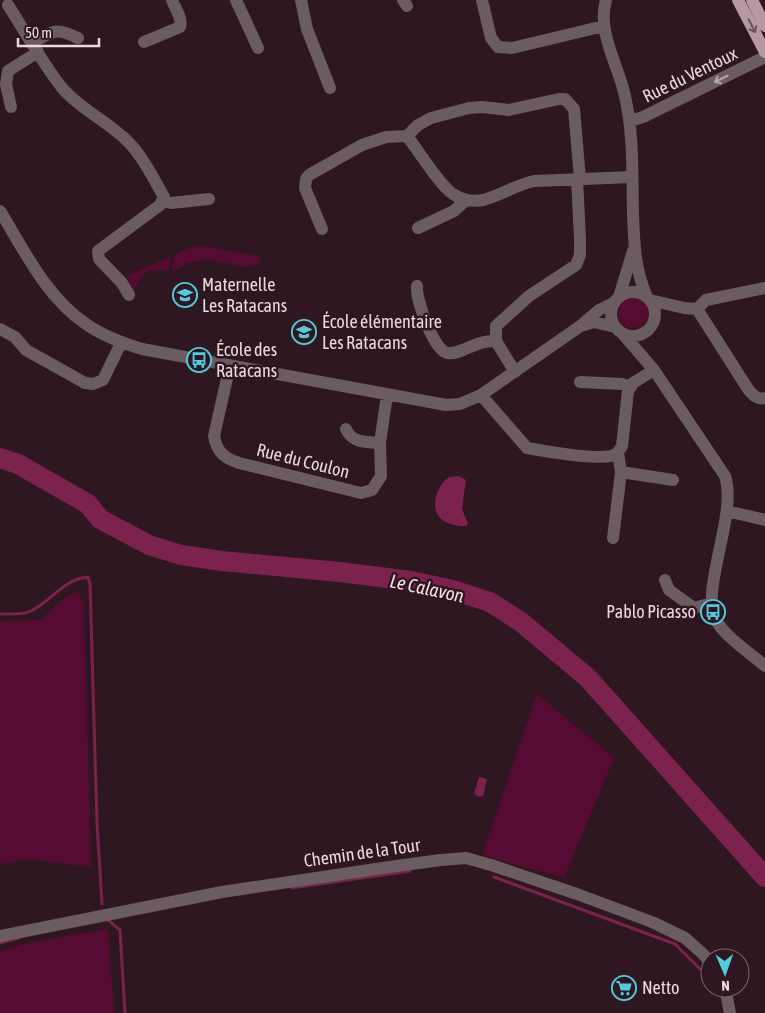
<svg xmlns="http://www.w3.org/2000/svg" width="765" height="1013" font-family="'Asap Condensed',sans-serif">
	<style>
		.green { fill: #560c32 }
		.water { fill: #7b224d }
		.lines { fill: none; stroke-linecap: round; stroke-linejoin: round }
		.stream { stroke: #7b224d; stroke-width: 3 }
		.river { stroke: #7b224d; stroke-width: 20 }
		.minor { stroke: #6a5c61; stroke-width: 12 }
		.major { stroke: #b599a3; stroke-width: 12 }
		.oneway { stroke: #6b525c }
		.oneway2 { stroke: #b6a6ac }
		.labels { text-anchor: middle; stroke-width: 5; stroke-linejoin: round; paint-order: stroke }
		.street-label { font-size: 18px; fill: #e9d8de; stroke: #2f1721 }
		.poi-label { font-size: 18px; fill: #e9d8de; stroke: #2f1721; text-anchor: start }
		.water-label { font-size: 19px; font-style: italic; fill: #f7dce5; stroke: #2f1721 }
	</style>
	<rect width="100%" height="100%" fill="#2f1721"/>
	<path class="green" d="M196,245L258,256L261,262L246,267L206,259L184,264L180,268L172,271L174,255Z
		M171,256L169,271L160,269L145,272L137,283L134,295L127,276Z
		M618 313a15 15 0 1 1 30 0a15 15 0 1 1-30 0Z
		M78,591L84,605L91,867L28,859L0,864V621L40,620L66,597Z
		M537,694L614,758L564,878L482,855Z
		M108,929L114,1013H0V952L26,943Z"/>
	<path class="water" d="M459,476L466,480L462,509L468,524L466,526C443,527 427,513 439,489C441,484 445,480 449,477Z
		M479,777L487,779L483,796L478,797L474,793Z"/>
	<g class="lines">
		<path class="stream" d="M0,614C10,614 23,615 31,611C52,601 63,579 88,577L90,584L97,823L102,904
			M494,877L675,944L700,969
			M292,888L410,871
			M108,920L120,930L125,1013
			M0,943L19,938"/>
		<path class="river" d="M0,458L18,464L88,504L100,519L149,545L181,555L222,561L340,572L411,581L453,590L490,602L521,622L588,678L765,877"/>
		<path class="minor" d="M236,0L258,48
			M301,0L307,29L330,88
			M403,0L407,6
			M482,0L491,38L498,47L512,48L604,26
			M606,0C597,31 617,63 624,92C634,132 632,174 633,214C634,243 635,271 647,297
			M8,5C26,33 42,63 63,89C79,107 99,117 117,132C139,148 151,174 164,197L160,205L98,251L99,259L122,283L129,295
			M144,42L180,27C183,19 175,8 172,0
			M32,43C54,31 55,27 78,38
			M11,107L6,84L8,71L38,52
			M630,121L643,117L765,57
			M407,136C418,150 440,186 453,194C462,200 472,202 483,200C501,195 516,185 534,181L632,177
			M164,201L171,203L209,199
			M0,211C24,250 46,297 86,324C103,336 122,343 142,349L446,405L460,404L481,395L579,327L599,310L613,303
			M418,228L454,211L465,201
			M322,229L305,188L306,179L309,175L362,145L386,137L407,136L418,125L431,118L469,108L482,107L509,110L559,99H565L574,109L580,179
			M417,286C416,300 433,349 447,353C459,355 472,344 485,342C488,341 493,341 496,341
			M611 314a22 22 0 1 1 44 0a22 22 0 1 1-44 0Z
			M619,297L633,251
			M650,300L684,308L697,309
			M697,309L748,389C753,395 757,400 765,398
			M697,309L706,300L765,288
			M581,326L594,322L615,327
			M0,329L15,337L26,350L85,383L93,384L103,380L121,343
			M623,334L654,370L725,476C738,515 698,594 717,622C727,638 750,653 765,666
			M230,365L214,436C217,452 224,458 239,463L361,493L372,490L381,476L380,443L387,395
			M515,372L496,341V326L529,296L576,265L580,255V239L577,179
			M580,382L622,384L631,387
			M481,395L527,448C543,451 601,461 614,455C619,453 619,450 622,446L628,391L633,383L654,370
			M346,429C352,443 366,442 380,443
			M621,472L673,480
			M727,511L765,520
			M613,538L621,472L618,453
			M665,580L669,590L694,608L712,603
			M0,936L222,892L396,866L441,860L466,858L491,865L577,894L652,922L685,938L702,953L710,962
			M725,988L730,1013"/>
		<path class="major" d="M738,0L765,52
			M752,0L765,26"/>
	</g>
	<defs><path id="oneway-shaft" d="M-6 0H5M1.5-3L5.5 0L1.5 3" fill="none" stroke-width="1.6" stroke-linecap="round" stroke-linejoin="round" transform="scale(1.25)"/></defs>
	<use class="oneway" href="#oneway-shaft" transform="translate(752 26) rotate(63)"/>
	<use class="oneway2" href="#oneway-shaft" transform="translate(721 79) rotate(154)"/>
	<defs>
		<symbol id="school-ring" viewBox="-11 -11 22 22"><circle r="9.5" fill="#2f1721" stroke="#54cadd" stroke-width="1.5"/><path d="M0-5L7-2L0 1L-7-2ZM-4 1L0 2.5L4 1V4Q0 6-4 4Z" fill="#54cadd"/></symbol>
		<symbol id="bus-ring" viewBox="-11 -11 22 22"><circle r="9.5" fill="#2f1721" stroke="#54cadd" stroke-width="1.5"/><path d="M-5-6H5V4H4V6H2V4H-2V6H-4V4H-5ZM-3.5-4V0h7V-4ZM-3.5 1.2v1.5H-2V1.2ZM2 1.2v1.5H3.5V1.2Z" fill="#54cadd"/></symbol>
		<symbol id="supermarket-ring" viewBox="-11 -11 22 22"><circle r="9.5" fill="#2f1721" stroke="#54cadd" stroke-width="1.5"/><path d="M-6-5.5h2.5l.6 2H6L4.5 2H-2.5L-4.4-4H-6ZM-1.5 3.2a1.3 1.3 0 1 0 .1 0ZM3 3.2a1.3 1.3 0 1 0 .1 0Z" fill="#54cadd"/></symbol>
	</defs>
	<g fill-rule="evenodd">
		<use href="#school-ring" x="171" y="281" width="28" height="28"/>
		<use href="#school-ring" x="290" y="318" width="28" height="28"/>
		<use href="#bus-ring" x="185" y="346" width="28" height="28"/>
		<use href="#bus-ring" x="699" y="598" width="28" height="28"/>
		<use href="#supermarket-ring" x="610" y="974" width="28" height="28"/>
	</g>
	<g class="labels">
		<g class="street-label">
			<text transform="translate(690 75) rotate(-26)" y="6">Rue du Ventoux</text>
			<text transform="translate(303 461) rotate(14)" y="6">Rue du Coulon</text>
			<text transform="translate(362 853) rotate(-8)" y="6">Chemin de la Tour</text>
		</g>
		<g class="poi-label">
			<text x="202" y="291">Maternelle<tspan x="202" dy="21">Les Ratacans</tspan></text>
			<text x="322" y="328">École élémentaire<tspan x="322" dy="21">Les Ratacans</tspan></text>
			<text x="216" y="356">École des<tspan x="216" dy="21">Ratacans</tspan></text>
			<text x="696" y="618" text-anchor="end">Pablo Picasso</text>
			<text x="642" y="994">Netto</text>
		</g>
		<g class="water-label">
			<text transform="translate(427 588) rotate(12)" y="7">Le Calavon</text>
		</g>
	</g>
	<g transform="translate(725 973) rotate(178)"><circle r="24" fill="#2f1721" stroke="#79646d"/>
	<path d="M0-4L9 19L0 12L-9 19Z" fill="#54cadd"/>
	<text y="-8" font-size="14" font-weight="bold" text-anchor="middle" fill="#e9d8de">N</text>
	</g>
	<path d="M18 38v8h81v-8" fill="none" stroke="#e9d8de" stroke-width="2.5"/>
	<text x="25" y="38" font-size="15" fill="#e9d8de" stroke="#2f1721" stroke-width="4" paint-order="stroke">50 m</text>
</svg>
